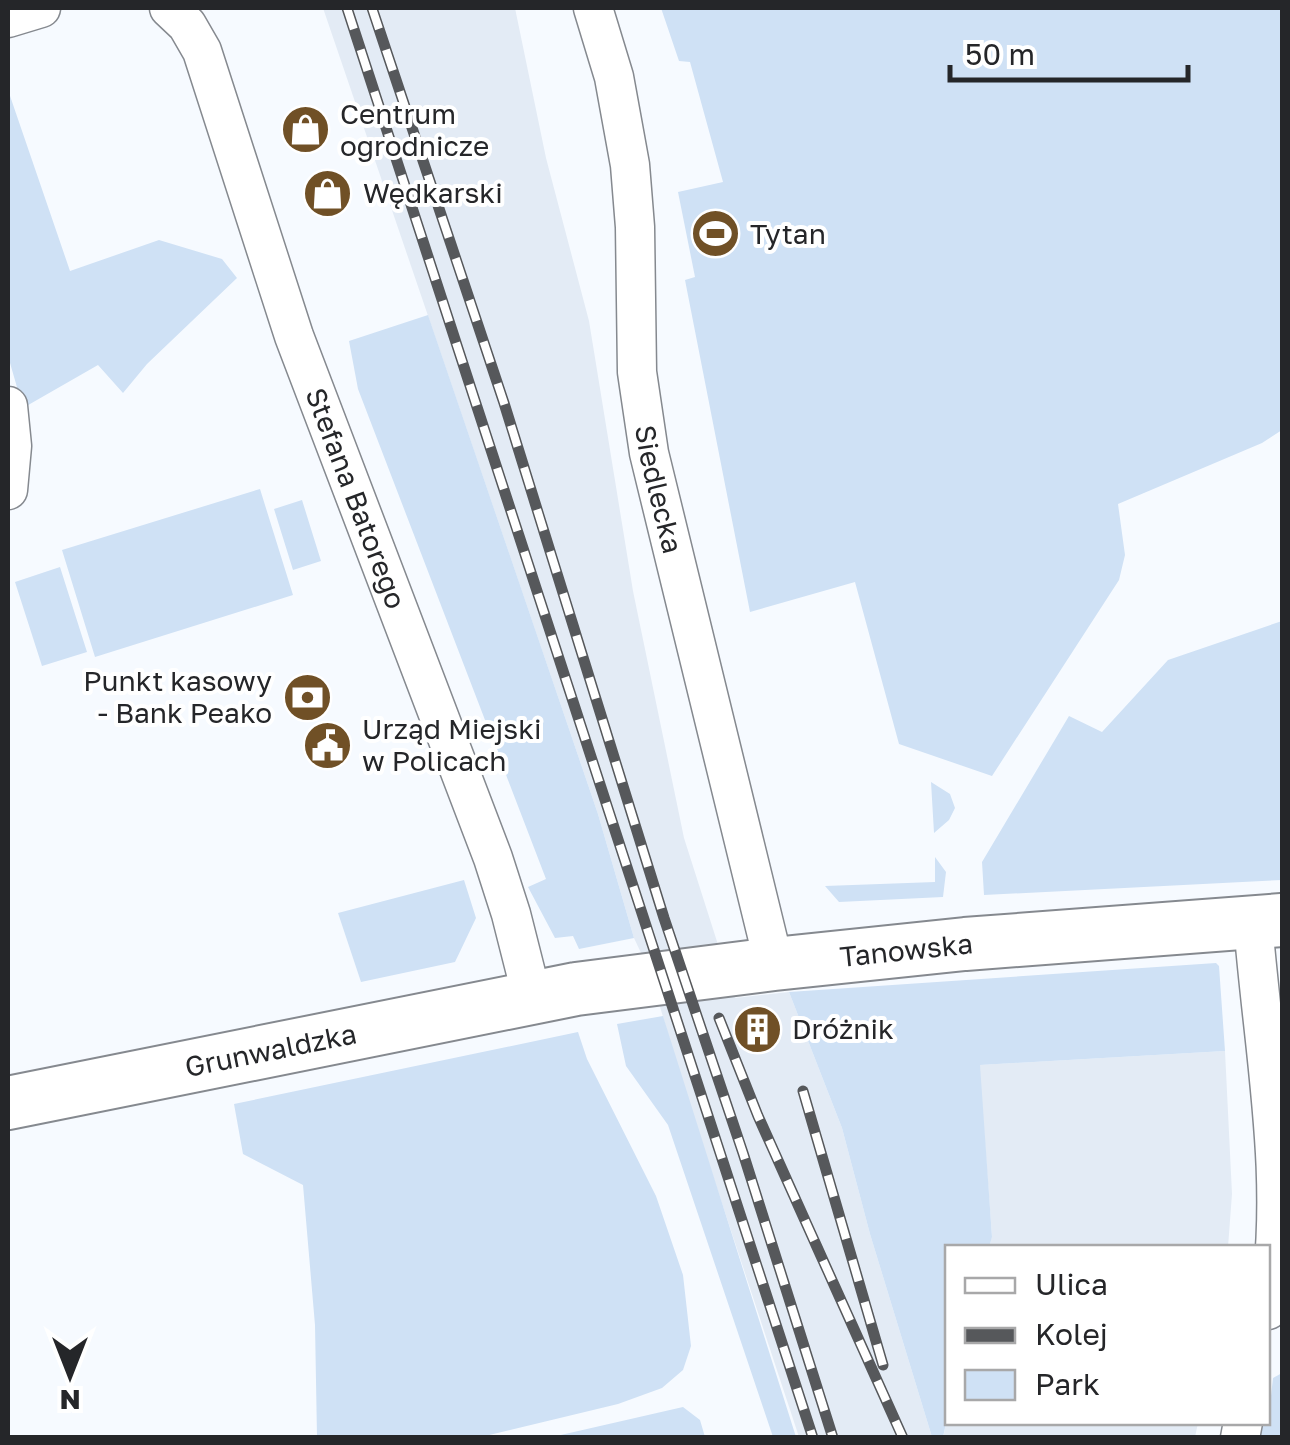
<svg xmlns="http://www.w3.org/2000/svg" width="1290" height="1445" font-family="'Golos Text',sans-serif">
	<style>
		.built { fill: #e3ebf5 }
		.green { fill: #cfe1f5 }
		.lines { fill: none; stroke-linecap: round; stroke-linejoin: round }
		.street-casing { stroke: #85898f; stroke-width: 41 }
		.secondary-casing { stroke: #85898f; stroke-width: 56 }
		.street { stroke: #fff; stroke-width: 38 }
		.secondary { stroke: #fff; stroke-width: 52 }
		.rail-casing { stroke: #56585b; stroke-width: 11 }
		.rail { stroke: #fff; stroke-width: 8; stroke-dasharray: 22; stroke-linecap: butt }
		.labels { text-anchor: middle; stroke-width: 8; stroke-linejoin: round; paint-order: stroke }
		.poi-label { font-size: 28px; fill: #252629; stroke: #fff; text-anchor: start }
		.street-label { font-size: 28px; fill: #252629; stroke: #fff }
	</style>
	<rect width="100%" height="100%" fill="#f6faff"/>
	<path class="built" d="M323,8H515L546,158L589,321L633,591L684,838L735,998L789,992L842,1128L870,1234L932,1437H799L687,1097L649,970L634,938L598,814Z
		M1225,1051L1232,1194L1228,1247H989L992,1236L979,1065Z
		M947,1419L948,1422L1198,1423L1195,1437L943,1438Z"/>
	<path class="green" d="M661,8H1282V430L1262,443L1118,504L1125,555L1119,580L992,776L899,744L855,582L750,612L685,280L695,277L678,192L723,182L690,62L679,61Z
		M8,90L70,271L159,240L222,259L237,278L147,364L123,393L98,365L23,408L8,356Z
		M428,315L598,814L634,938L579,949L573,936L555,938L528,887L546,879L358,389L349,341Z
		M260,489L293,595L95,657L62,550Z
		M302,500L321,561L293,570L274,509Z
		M60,567L87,652L42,666L15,582Z
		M1282,621V880L984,895L982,862L1069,716L1102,732L1168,660Z
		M931,782L950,794L955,808L949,820L934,833Z
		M935,857L946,872L943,897L839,902L825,886L935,882Z
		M464,880L476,918L455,962L361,982L338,913Z
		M1216,963L1219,966L1225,1051L980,1065L992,1237L989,1247L948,1248L947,1419L943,1437H932L870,1234L842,1128L789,992Z
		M663,1016L796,1437H773L668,1125L626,1066L617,1024Z
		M578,1032L587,1059L656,1196L683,1275L691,1346L683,1370L662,1388L618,1404L481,1437H317L315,1325L303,1185L243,1154L234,1104Z
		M1282,1373V1437H1259L1263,1423L1268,1422L1273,1378Z
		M683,1407L700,1420L705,1437H552Z"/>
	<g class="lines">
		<defs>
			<g id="street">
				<path id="s1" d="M169,8L187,25L202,51L294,336L493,858L511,914L532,997"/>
				<path id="s2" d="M593,8L614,77L630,165L635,227L637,372L649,453L774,964"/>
				<path d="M8,18L41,8"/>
				<path d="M8,406L12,446L8,490"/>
				<path d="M1253,922C1263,1052 1290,1180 1268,1310"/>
				<path d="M1240,1438L1243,1422"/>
			</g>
			<g id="secondary">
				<path id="s3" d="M8,1103L576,989L774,964L965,944L1282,920"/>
			</g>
		</defs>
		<use href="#street" class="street-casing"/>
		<use href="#secondary" class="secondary-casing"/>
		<use href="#street" class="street"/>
		<use href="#secondary" class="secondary"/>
		<defs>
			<path id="rail" d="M347,8L813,1438
				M372,8L504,403L664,918L743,1153L833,1438
				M719,1018L758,1116L903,1438
				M803,1091L883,1365"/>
		</defs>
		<use href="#rail" class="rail-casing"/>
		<use href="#rail" class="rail"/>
	</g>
	<defs>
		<symbol id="shop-disc" viewBox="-11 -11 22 22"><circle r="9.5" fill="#705026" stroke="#fff"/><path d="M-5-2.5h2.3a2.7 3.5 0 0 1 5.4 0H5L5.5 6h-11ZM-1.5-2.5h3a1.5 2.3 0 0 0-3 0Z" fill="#fff"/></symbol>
		<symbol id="stadium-disc" viewBox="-11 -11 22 22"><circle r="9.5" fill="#705026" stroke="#fff"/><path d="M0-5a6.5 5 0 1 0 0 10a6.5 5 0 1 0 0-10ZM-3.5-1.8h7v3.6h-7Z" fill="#fff"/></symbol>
		<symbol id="bank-disc" viewBox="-11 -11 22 22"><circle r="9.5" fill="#705026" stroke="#fff"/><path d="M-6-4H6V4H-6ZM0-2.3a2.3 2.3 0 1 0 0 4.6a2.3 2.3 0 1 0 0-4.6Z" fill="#fff"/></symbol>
		<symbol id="civic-disc" viewBox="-11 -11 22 22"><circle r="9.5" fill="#705026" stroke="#fff"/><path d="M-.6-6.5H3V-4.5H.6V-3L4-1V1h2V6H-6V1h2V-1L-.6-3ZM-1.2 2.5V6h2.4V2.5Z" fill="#fff"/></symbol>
		<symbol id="building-disc" viewBox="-11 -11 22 22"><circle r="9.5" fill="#705026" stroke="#fff"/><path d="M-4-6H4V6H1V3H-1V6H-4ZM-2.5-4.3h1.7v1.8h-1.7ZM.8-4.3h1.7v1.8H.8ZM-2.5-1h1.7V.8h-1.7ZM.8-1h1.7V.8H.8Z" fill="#fff"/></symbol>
	</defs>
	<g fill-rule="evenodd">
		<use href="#shop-disc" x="278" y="102" width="55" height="55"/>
		<use href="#shop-disc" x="300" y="166" width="55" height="55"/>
		<use href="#stadium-disc" x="688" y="206" width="55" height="55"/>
		<use href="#bank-disc" x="280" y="670" width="55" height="55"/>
		<use href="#civic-disc" x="300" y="718" width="55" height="55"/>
		<use href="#building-disc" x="730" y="1002" width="55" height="55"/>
	</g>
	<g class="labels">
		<g class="poi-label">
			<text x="340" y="124">Centrum<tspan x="340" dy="32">ogrodnicze</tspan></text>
			<text x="363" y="203">Wędkarski</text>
			<text x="750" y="244">Tytan</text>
			<text x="272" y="691" text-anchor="end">Punkt kasowy<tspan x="272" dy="32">- Bank Peako</tspan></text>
			<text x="362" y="739">Urząd Miejski<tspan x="362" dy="32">w Policach</tspan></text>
			<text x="792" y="1039">Dróżnik</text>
		</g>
		<g class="street-label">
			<text dy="10" stroke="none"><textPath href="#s2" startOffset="488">Siedlecka</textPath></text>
			<text dy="10" stroke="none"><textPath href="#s1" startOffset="528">Stefana Batorego</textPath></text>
			<text dy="10" stroke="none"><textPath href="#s3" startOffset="912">Tanowska</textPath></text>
			<text dy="10" stroke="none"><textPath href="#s3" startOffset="268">Grunwaldzka</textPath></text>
		</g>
	</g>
	<rect width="1290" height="1445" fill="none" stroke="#252629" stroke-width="20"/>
	<rect x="945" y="1245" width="325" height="180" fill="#ffffff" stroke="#a8a8a9" stroke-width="2.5"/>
	<rect x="965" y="1278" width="50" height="15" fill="#ffffff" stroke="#a8a8a9" stroke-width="2.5"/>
	<text x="1035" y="1295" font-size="30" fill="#252629">Ulica</text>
	<rect x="965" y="1328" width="50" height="15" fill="#56585b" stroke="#a8a8a9" stroke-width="2.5"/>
	<text x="1035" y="1345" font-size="30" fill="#252629">Kolej</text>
	<rect x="965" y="1370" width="50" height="30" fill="#cfe1f5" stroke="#a8a8a9" stroke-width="2.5"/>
	<text x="1035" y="1395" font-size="30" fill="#252629">Park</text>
	<g transform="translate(70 1375) rotate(180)" stroke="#ffffff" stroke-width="8" paint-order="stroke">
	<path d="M0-8L18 38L0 25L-18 38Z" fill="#252629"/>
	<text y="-15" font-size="28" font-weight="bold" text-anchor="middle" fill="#252629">N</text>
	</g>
	<path d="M950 65v15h238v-15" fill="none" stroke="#252629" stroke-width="5"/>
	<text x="965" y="65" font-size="30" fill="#252629" stroke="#ffffff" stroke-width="8" paint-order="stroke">50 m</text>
</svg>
